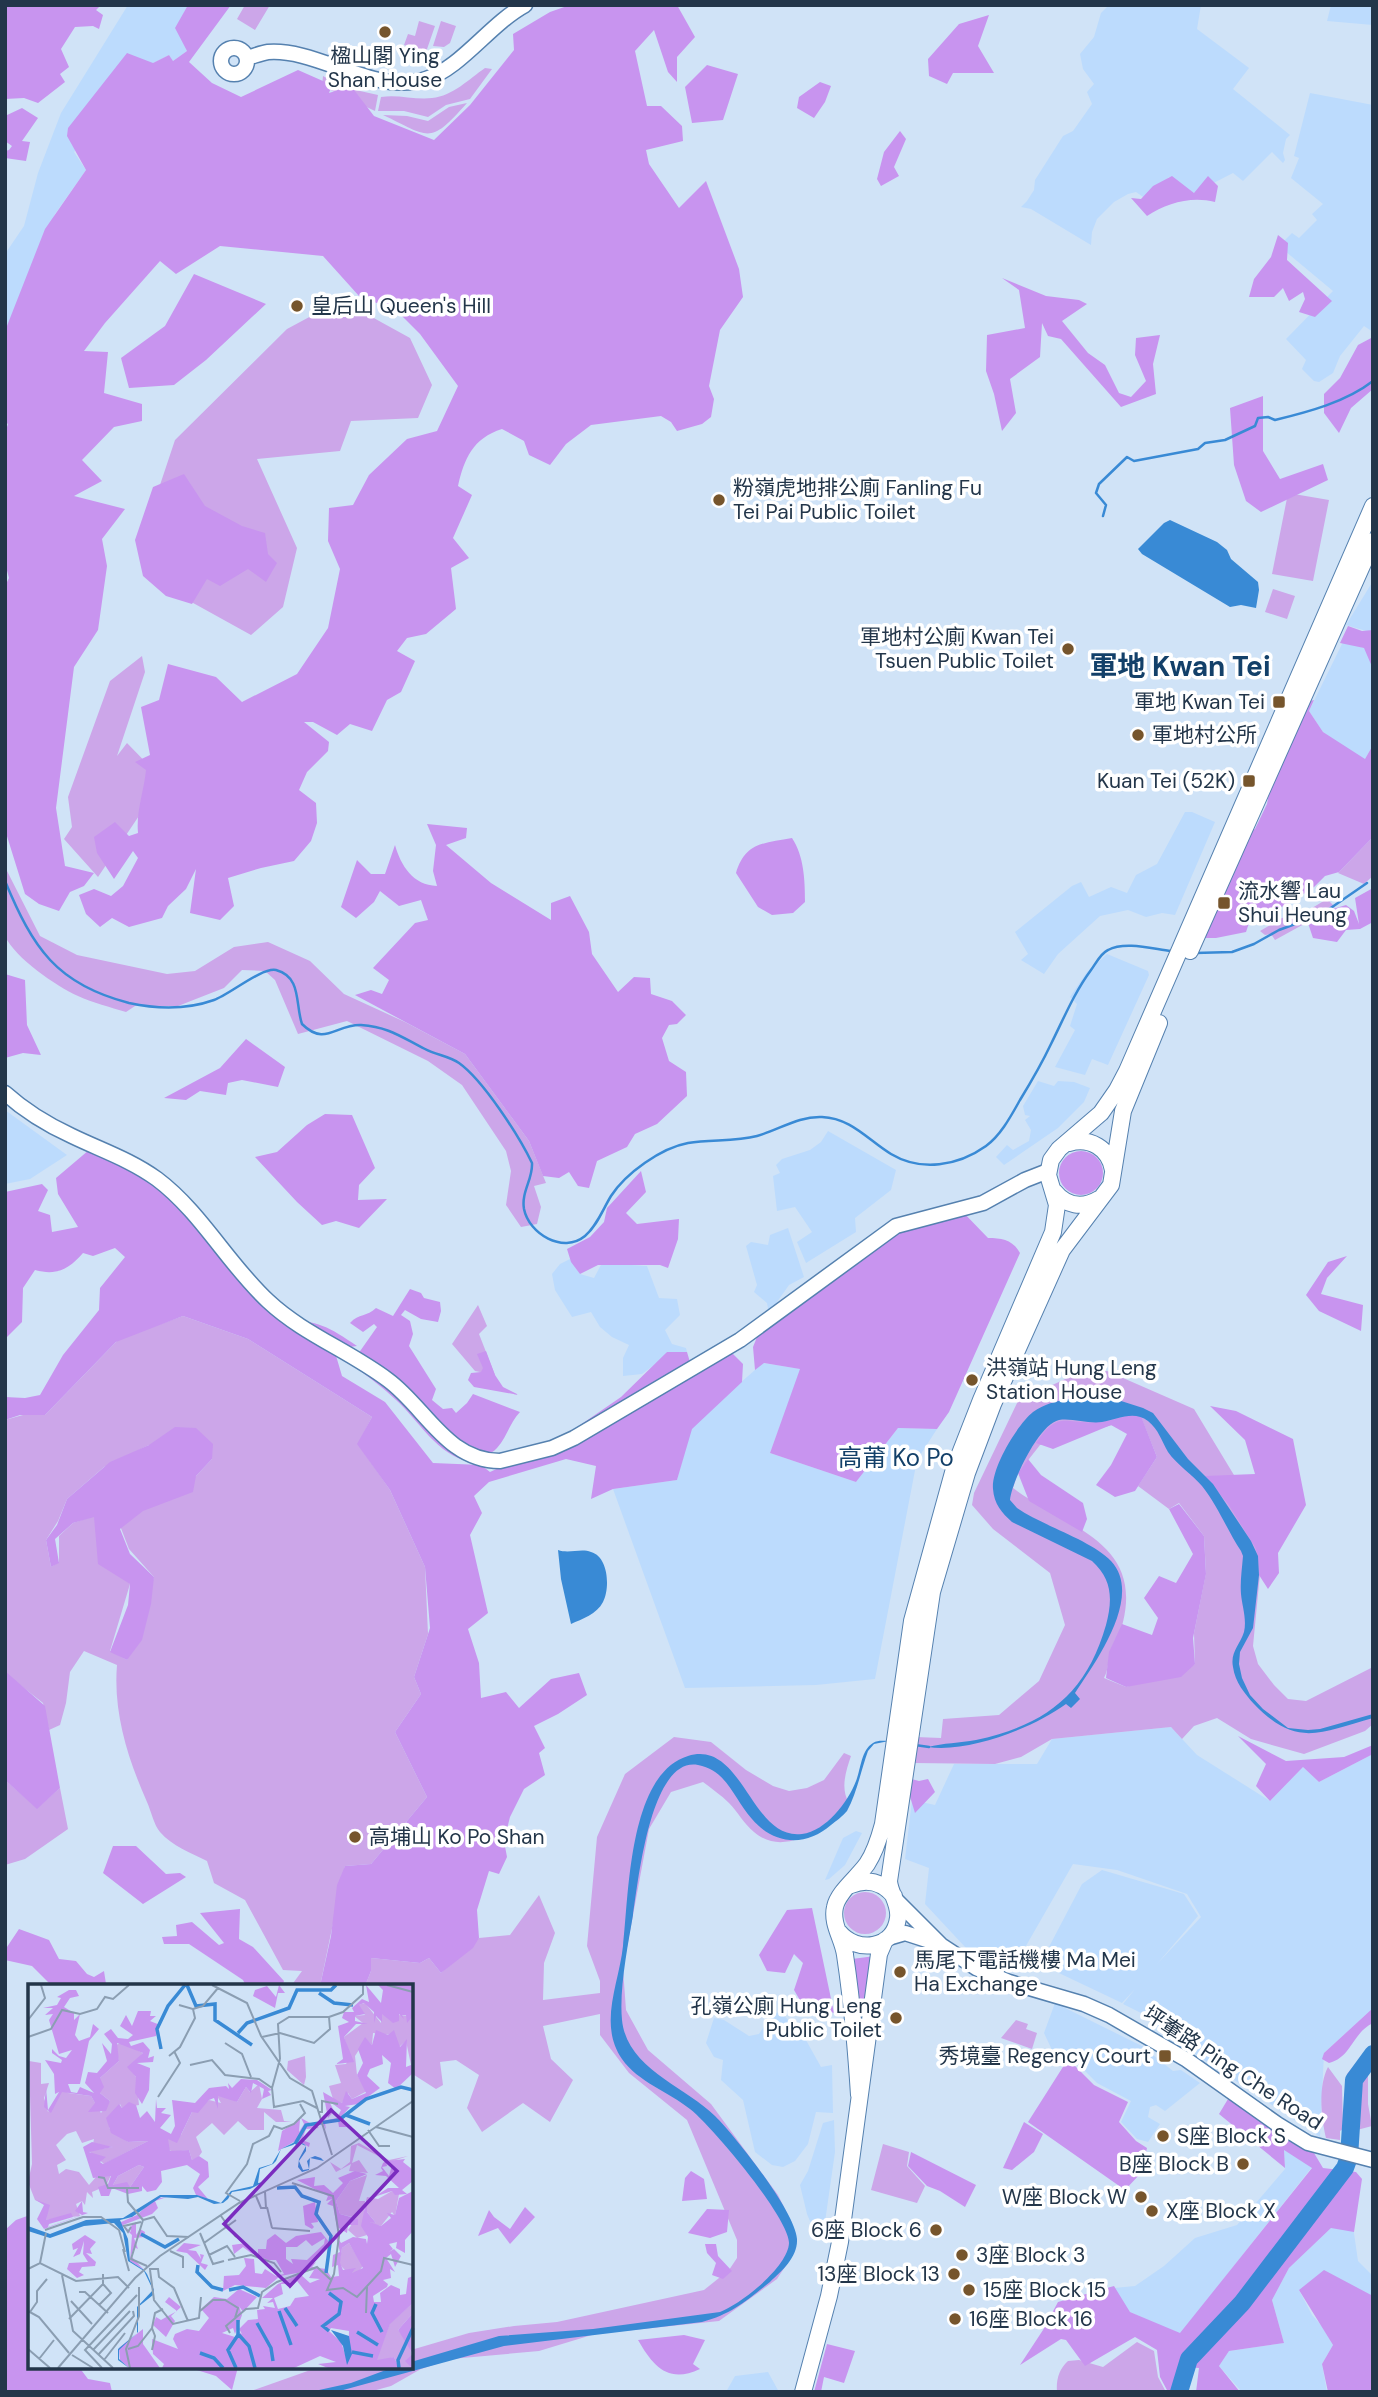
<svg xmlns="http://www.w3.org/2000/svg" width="1378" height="2397" font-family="'DM Sans','Noto Sans SC',sans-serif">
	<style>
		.built { fill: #bcdbfd }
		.green { fill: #cca6e9; fill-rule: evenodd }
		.forest { fill: #c894ef }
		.water { fill: #398ad5 }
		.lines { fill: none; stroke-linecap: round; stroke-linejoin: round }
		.stream { stroke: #398ad5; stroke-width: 2.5 }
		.river { stroke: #398ad5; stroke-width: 18 }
		.tertiary-casing { stroke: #5581af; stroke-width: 17 }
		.secondary-casing { stroke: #5581af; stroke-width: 18 }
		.tertiary { stroke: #fff; stroke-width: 14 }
		.secondary { stroke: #fff; stroke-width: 16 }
		.poi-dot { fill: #76552c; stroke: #fff; stroke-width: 2.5 }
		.labels { text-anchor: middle; stroke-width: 7; stroke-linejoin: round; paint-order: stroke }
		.poi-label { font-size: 21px; fill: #23364a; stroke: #fff; text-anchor: start }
		.street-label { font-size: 21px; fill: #23364a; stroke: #fff }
		.quarter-label { font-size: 24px; fill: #134069; stroke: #fff }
		.district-label { font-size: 28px; font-weight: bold; fill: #134069; stroke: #fff }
		.inset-river { fill: none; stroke: #398ad5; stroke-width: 3.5 }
		.inset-road { fill: none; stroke: #8b9eb2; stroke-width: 2 }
		.view { fill: #7b2cbf; fill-opacity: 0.15; stroke: #7b2cbf; stroke-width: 3.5 }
		.inset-edge { fill: none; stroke: #23364a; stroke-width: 3.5 }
	</style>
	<rect width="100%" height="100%" fill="#d0e3f7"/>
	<path class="built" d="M128,5H188L176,28L187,51L173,61L169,55L153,63L74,152L86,170L55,214L5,332V254L24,226L38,173L61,113Z
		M1109,5H1201L1197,29L1249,68L1233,89L1290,135L1286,139L1283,153L1285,160L1283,163L1272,152L1243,181L1233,173L1194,193L1169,177L1146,199L1136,192L1128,194L1114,202L1097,219L1092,232L1091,245L1031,209L1021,207L1027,201L1034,190L1035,180L1063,136L1073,131L1092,104L1087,92L1094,84L1083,69L1080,54L1094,37L1101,13Z
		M1331,5H1373V25L1327,21Z
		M1310,93L1373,105V332L1364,326L1340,356L1333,373L1319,382L1314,381L1302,369L1306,360L1286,339L1333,291L1285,251L1284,241L1292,233L1299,238L1317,220L1312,214L1323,204L1291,178L1299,158L1294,156Z
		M1373,581V633L1346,625Z
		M1343,642L1364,648L1373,657V745L1364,761L1323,732L1309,711Z
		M1185,812H1192L1215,822L1175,915L1162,913L1146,917L1128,910L1100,916L1058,954L1044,974L1021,960L1028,954L1015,932L1072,886L1081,882L1089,897L1111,887L1127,893L1136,875L1157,864Z
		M1107,954L1148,971L1149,975L1108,1065L1092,1059L1085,1075L1055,1067L1075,1030L1070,1026L1077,1004L1070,997L1087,972Z
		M1038,1081L1054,1086L1058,1081L1074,1082L1090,1088L1084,1102L1058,1128L1004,1165L996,1157L1007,1145L1013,1150L1029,1141L1031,1130L1025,1120L1030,1116L1025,1115L1023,1106Z
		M5,1110L67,1155L30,1179L5,1184Z
		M828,1131L896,1170L891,1190L855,1218L856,1232L806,1263L797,1242L812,1232L795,1207L777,1211L773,1176L780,1173L776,1165L782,1159L810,1150L821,1142Z
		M788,1228L804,1277L789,1285L777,1302L779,1309L769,1314L767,1303L754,1292L757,1285L746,1246L751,1242L768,1245L770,1235Z
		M570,1259L580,1274L594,1278L602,1263L647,1266L659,1298L677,1299L680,1315L665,1330L672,1344L686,1348L687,1352H667L662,1359L642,1374L623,1376V1358L629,1345L612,1337L600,1327L591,1312L572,1317L555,1290L552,1274L560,1264Z
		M763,1363L801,1369L770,1453L856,1482L898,1428L937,1429L917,1460L875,1679L816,1685L685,1688L613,1489L677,1480L692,1425Z
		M1171,1727L1197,1755L1270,1801L1303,1767L1319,1782L1373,1754V2008L1324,2053L1320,2137L1180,2044L1141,2013L1123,2004L1135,1989L1122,2003L1040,1964L1082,1884L1102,1870L1184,1894L1198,1916L1157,1964L1201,1917L1187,1894L1117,1870L1073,1864L1011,1972L966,1948L925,1904L929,1868L905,1859L912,1800L935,1805L954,1764H1037L1052,1739Z
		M856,1831L862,1833L845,1865L829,1879L825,1880L843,1838Z
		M1055,2003L1152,2051L1153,2055L1173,2071L1181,2070L1200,2083L1165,2111L1156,2105L1150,2107L1148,2117L1160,2124L1148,2142L1137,2139L1121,2122L1131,2101L1097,2083L1063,2049L1052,2050L1044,2033Z
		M780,2012L802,2033L821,2067L832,2065L833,2113L816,2112L808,2144L795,2161L783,2167L772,2165L755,2152L743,2100L721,2080L723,2060L714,2057L706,2043L714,2018L724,2020L749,2036L759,2034L772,2014Z
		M834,2120L835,2152L823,2236L812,2226L807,2214L800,2185L808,2171L823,2123Z
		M1284,2150L1312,2167L1180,2334L1130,2312L1114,2288L1135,2286L1164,2266L1195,2238L1237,2225L1285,2169Z
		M1353,2226L1358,2261L1373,2276L1372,2298L1299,2290L1312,2315L1321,2325L1333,2345L1322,2364L1327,2392H1242L1219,2366L1229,2351L1284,2343L1272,2300L1289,2268L1331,2228Z
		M768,2372L779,2392H726L735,2376Z"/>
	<path class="green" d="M245,5H270L255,30L237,19Z
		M419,21L435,26L426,52L404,45L408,34L415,36Z
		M441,21L456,26L450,43L444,47L433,46Z
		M485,68L492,69L470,99L446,105L428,117L404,111H378L381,97C397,94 415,100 432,98C453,96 469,79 485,68Z
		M323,76L342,87L378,95L375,111L322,86Z
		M467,103C429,146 430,137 383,115L407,116L428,121L449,107Z
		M341,300L410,338L432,385L418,418L351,421L340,451L257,459L297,548L283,607L251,635L157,583L139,548L175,440L287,329Z
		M1288,493L1329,500L1313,581L1272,574Z
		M1273,589L1295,596L1287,619L1265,612Z
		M142,656L145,672L117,756L127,743L163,780L98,877L64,839L72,827L68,797L110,681Z
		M1373,837V876L1364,884L1338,873Z
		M5,867L40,936L77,955L167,974L195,971L234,947L268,942L310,961L344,994L405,1022L465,1054L529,1141L546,1183L534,1186L541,1207L537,1224L521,1227L506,1205L511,1171L506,1151L462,1085L428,1061L347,1021L298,1034L275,980L265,971L242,970L224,988L178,1006H135L126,1012C110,1007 93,1003 78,996C56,986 15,958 5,936Z
		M1327,899L1335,907L1275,940L1271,934L1265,935L1260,931L1282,918L1307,911Z
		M478,1305L487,1326L479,1334L495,1375L475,1371L452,1344Z
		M183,1316L248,1339L372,1417L358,1444L390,1490L425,1567L428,1634L414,1677L421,1694L395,1732L427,1797L371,1864L345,1866L320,1986H291L302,1971L283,1970L245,1900L214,1883L207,1861C191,1853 172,1846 160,1832C154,1825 151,1811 147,1802C128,1759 113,1713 117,1665L84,1651L70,1672L66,1703L60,1725L49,1730L43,1703L5,1673V1420L23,1415H45L119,1339ZM149,1445L212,1459L196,1476L119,1523L129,1549L154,1577L127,1660L110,1651L130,1584L94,1516L73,1523L59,1536V1562L51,1567L46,1540L58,1521L67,1499L104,1467Z
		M1107,1371L1194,1409L1240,1485L1261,1563L1253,1646L1258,1664L1274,1685L1288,1699L1306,1701L1373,1667V1724L1365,1731L1304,1754L1251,1739L1217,1718L1194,1726L1182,1739L1171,1727L1052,1739L1021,1757L995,1764L914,1763L916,1737L941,1738L943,1719L999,1715L1039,1681L1065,1625L1050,1573L993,1529L972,1505L974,1493L1018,1401L1076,1374ZM1141,1417L1157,1457L1138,1486L1169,1509L1179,1503L1204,1536L1206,1573L1194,1633L1195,1664L1126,1687L1104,1678C1109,1669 1108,1657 1112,1647C1115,1639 1121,1631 1123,1622C1143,1540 1063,1526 1013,1488L1018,1473L1040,1445Z
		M674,1737L711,1742L746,1770L773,1786L789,1791L807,1788L824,1780L844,1753L851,1756C846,1771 840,1788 849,1803C826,1826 785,1859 754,1832C744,1824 738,1812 729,1803C721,1795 712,1789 703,1782L671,1792L649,1829L623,1969L626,2010L648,2050L711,2104L778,2195L792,2223L794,2253L777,2279L719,2321L595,2334L539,2351L451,2359L421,2369L391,2386L369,2392H248L319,2367H411V2350L469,2333L514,2326L557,2322L704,2290L729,2270L737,2258V2240L687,2120L629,2073L600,2035V2014L543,2026L551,2059L573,2080L550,2122L523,2103L482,2132L467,2108L479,2075L456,2060L440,2062L443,2085L436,2089L411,2073V1986H365L371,1971V1958L420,1963L429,1958L441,1973L479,1938L510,1935L539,1895L555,1933L544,1963L543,2000L600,1993V1981L587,1946L597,1837L625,1774Z
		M5,1780L37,1808L60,1788L68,1829L25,1859L5,1865Z
		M844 1913a21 21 0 1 1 42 0a21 21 0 1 1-42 0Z
		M1016,2020L1028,2024L1026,2029L1037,2033L1032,2049L1001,2038Z
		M1373,2048V2064L1368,2072V2104L1372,2126L1357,2130L1354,2106L1347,2099V2074L1361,2057Z
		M1328,2067L1342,2086L1343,2129L1340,2131V2140L1326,2138C1321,2118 1318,2086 1328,2067Z
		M883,2144L909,2152L907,2166L925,2186L917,2203L871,2190Z
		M1137,2342L1154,2351L1158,2377L1166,2392H1057C1056,2380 1059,2369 1068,2361L1079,2360L1103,2367Z"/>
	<path class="forest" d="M5,5H101L96,10L103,15L99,29L93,26L75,27L61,49L69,67L60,74L65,82L38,103L24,98L5,99Z
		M188,5H231L189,62L212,83L241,97L298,70L332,85L329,93L351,86L374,116L434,140L470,105L514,50L513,34L550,12L570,5H677L695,37L677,57V82L668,72L654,30L635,51L647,106H661L682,126L683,141L646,150L649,164L679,208L706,181L739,269L743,297L720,330L709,386L714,399L711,417L702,424L677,431L671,422L661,416L591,425L566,444L550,465L529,455L524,441L502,429C473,438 464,459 458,486L472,495L453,538L469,558L451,568L456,609L426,634L407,638L397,651L415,661L401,692L387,700L372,731L350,724L337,735L313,722H304L329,742L328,751L307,772L299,790L316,803L317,823L311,841L294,861L261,868L228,878L234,906L220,920L190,913L196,869L186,889L168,906L162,918L129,927L112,918L100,927L86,914L79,895L94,889L111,896L123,886L138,858L133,851L114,879L97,853L94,837L115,822L129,836L138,833C136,811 144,791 146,770L135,762L150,755L141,707L159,700L168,664L216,677L242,702L297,674L328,628L340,569L328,541L329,508L353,505L369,475L407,439L437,431L458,386L420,334L397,311L359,296L323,256L220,246L176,274L160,261L105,323L84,351L108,352L104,393L142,404V421L114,427L82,460L102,481L74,496L125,509L102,539L107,566L98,630L74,667L56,808L65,866L94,873L84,886L70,892L59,911L39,904L25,894L6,833L5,586L9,578L5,563V433L8,424L5,422V331L45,229L86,170L67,136L68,128L127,53L153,63L169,55L173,61L187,51L175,28Z
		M989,15L978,46L994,73H953L947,84L929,76L928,59L959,24Z
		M707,65L738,74L723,120L692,123L685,87Z
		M820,82L831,86L825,102L814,118L797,108L799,97Z
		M22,108L38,118L22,141L30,142L26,161L5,158V151L9,150L12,146L5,141V116Z
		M900,131L906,139L894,167L899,176L881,186L877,179L884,152Z
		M1172,176L1194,193L1208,176L1218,186L1215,202C1191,196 1167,203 1147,216L1131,198L1141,199L1153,186Z
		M1278,235L1288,243L1287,260L1332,301L1315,317L1299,312L1305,299L1303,292L1289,301L1283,288L1274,297H1249L1254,279L1271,257Z
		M194,274L266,304L206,360L174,385L129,388L121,358L165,326Z
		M1002,278L1046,296L1079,300L1087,304L1062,321L1088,353L1105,365L1119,393L1131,397L1146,381L1135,355L1136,338L1160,335L1153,364L1156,394L1121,407L1061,339L1048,336L1042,323L1040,357L1010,379L1016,413L1002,431L994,394L986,371L987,335L1025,328L1019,290Z
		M1373,337V389L1351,408L1339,433L1324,413V394L1340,378L1358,345Z
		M1263,396V451L1280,479L1323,464L1328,480L1261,512L1246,501L1234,465L1230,408Z
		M184,474L205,506L242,526L265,533L268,554L277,563L266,582L248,569L220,586L207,579L192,604L166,596L143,576L135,540L153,487Z
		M1348,626L1362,631L1373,630V669L1364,648L1340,643Z
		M1314,700L1309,711L1323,732L1365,759L1373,745V837L1339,872L1325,876L1314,887L1287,905L1251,917L1246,932L1216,938H1199L1248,832L1255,829L1267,804L1270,787L1307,702Z
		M427,824L467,828L466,838L446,845L491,883L551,920V903L570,896L589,932L592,954L618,992L634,977L650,978L651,994L672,1001L686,1015L677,1024L669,1025L662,1038L669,1061L686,1072L687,1096L657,1124L635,1134L627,1147L597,1161L589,1188L578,1186L569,1172L559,1178L543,1176L529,1141L465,1054L355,995L371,990L382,994L389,980L373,968L415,923L428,920L421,900L399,906L380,891L374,902L356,918L341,907L357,860L371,874H385L395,845C401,866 413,885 437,886L433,871L436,845Z
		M792,838C804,856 805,880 805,902L793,913L772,915L758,907L736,873C745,843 763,843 792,838Z
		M1373,888V922L1360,929L1346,930L1337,942L1313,938L1308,923L1333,909L1346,905L1354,911L1359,924L1355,898Z
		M5,974L25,980L27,1025L41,1055L23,1053L5,1058Z
		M246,1039L285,1067L278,1087L242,1080L228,1083L226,1095L200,1091L186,1100L164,1098L220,1068Z
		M325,1114L352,1115L375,1168L359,1185L358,1200L387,1199L359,1228L336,1221L322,1225L297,1202L255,1157L277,1152L307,1125Z
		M89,1150L145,1171L283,1320C318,1320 329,1327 357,1346L334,1349L342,1376L385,1402L433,1463L481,1465L490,1472L557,1441L621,1397L667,1352H687L692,1369L727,1348L743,1364L742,1382L692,1429L677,1480L613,1489L591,1499L596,1466L566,1459L489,1482L474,1496L482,1513L470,1535L488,1613L468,1629L479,1663L481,1698L506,1692L519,1708L551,1679L579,1673L587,1695L558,1714L534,1726L545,1748L539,1753L545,1775L524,1789L510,1817L504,1841L507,1857L499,1874L489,1871L477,1910L479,1938L473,1948L441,1973L429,1958L420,1963L371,1958V1971L365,1986H320L331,1936L337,1885L345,1866L371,1864L427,1797L395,1732L421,1694L414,1677L430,1628L425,1567L390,1490L357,1444L372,1417L248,1339L183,1316L116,1342L45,1415H20L5,1420V1397L25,1398L40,1395L63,1355L99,1310L100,1288L125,1257L115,1248L93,1256L83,1253C69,1269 57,1276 35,1270L23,1288L22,1322L5,1339V1192L42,1184L48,1190L38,1211L50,1215L52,1232L78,1227L58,1194L56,1178Z
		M1059 1173a22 22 0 1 1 44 0a22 22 0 1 1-44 0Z
		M641,1171L646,1192L626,1213L637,1224L679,1219L678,1239L668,1268L660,1265H598L580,1274L571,1262L567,1249L590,1237L604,1222L607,1208Z
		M960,1209L988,1238C1002,1238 1013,1240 1020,1253L949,1412L937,1429L898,1428L856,1482L770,1453L800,1369L764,1363L755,1370L753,1347L761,1327L886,1240L925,1217Z
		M1347,1256L1327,1278L1321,1294L1363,1305L1361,1331L1319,1311L1306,1295L1328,1262Z
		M410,1289L421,1293L424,1298L440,1302L441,1311L438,1322L421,1319L405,1310L401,1315L410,1321L413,1334L409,1346L436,1389L432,1400L443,1409L452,1408L456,1413L467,1403L473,1394L520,1412C509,1424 507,1437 497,1448C491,1455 479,1458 471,1462C436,1455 420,1421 395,1399C381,1386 366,1375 351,1364L377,1327L374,1324L363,1332L350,1323C359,1313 367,1317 376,1308L393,1316Z
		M486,1351L495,1375L503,1387L519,1395L474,1387L468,1380L471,1373L481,1372L483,1368L477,1354Z
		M1210,1406L1236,1411L1293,1439L1306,1505L1278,1553L1279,1573L1268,1589L1259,1575L1258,1556L1255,1547L1228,1504L1205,1476L1255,1474L1245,1440Z
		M1136,1415L1141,1416L1157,1457L1135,1491L1115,1497L1096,1485L1111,1465L1127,1434L1111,1425L1053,1449L1036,1443C1059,1409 1064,1425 1098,1422C1111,1422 1123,1415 1136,1415Z
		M175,1427L196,1428L213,1444L212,1459L196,1476L193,1492L143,1511L120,1529L130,1554L154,1577L151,1604L142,1640L127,1660L110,1652L128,1605L130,1584L98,1564L94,1517L73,1523L55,1539L59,1563L51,1567L46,1540L57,1525L67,1499L110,1462L149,1445Z
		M1028,1459L1041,1475L1083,1503L1087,1519L1082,1532L1029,1501L1018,1473Z
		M1179,1504L1204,1536L1206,1574L1193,1638L1195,1664L1181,1677L1126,1687L1106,1678L1109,1652L1122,1624L1152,1635L1158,1618L1144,1598L1159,1576L1176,1583L1193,1554L1169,1509Z
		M5,1671L45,1706L60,1788L37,1809L5,1780Z
		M1238,1736L1286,1761L1344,1757L1373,1745V1754L1319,1782L1303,1767L1270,1801L1256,1786L1266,1764Z
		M904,1777L919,1781L928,1779L935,1792L915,1813Z
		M113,1846H136L166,1874L180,1873L186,1877L143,1904L103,1873Z
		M812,1908L834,2013L801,2002L794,1990L803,1963L794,1954L785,1973L767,1971L759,1955L787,1910Z
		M240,1909L239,1939L253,1947L284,1981L282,1986H246L243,1980L189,1944H164L162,1937L177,1936L176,1925L192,1922L219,1945L224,1943L200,1913Z
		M19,1929L49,1940L59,1959L76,1961L87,1974L94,1977L104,1971L106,1984L52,1986L32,1966L5,1960V1950Z
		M875,1956L862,2053L852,1959Z
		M1373,2008V2023C1352,2033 1352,2057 1329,2063L1322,2059L1324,2053Z
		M1068,2059L1094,2085L1128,2102L1119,2122L1136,2141L1147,2148L1141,2173L1125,2190L1028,2122Z
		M1234,2089L1308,2143L1323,2168L1356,2172L1362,2179L1354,2232L1331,2228L1289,2268L1272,2300L1284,2343L1229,2351L1219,2366L1240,2392H1196L1199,2368L1183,2367L1172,2392H1168L1160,2377L1157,2350L1135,2337L1085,2366L1066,2340L1061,2339L1020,2365L1043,2330L1058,2302L1114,2286L1130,2312L1180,2333L1312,2168L1284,2150L1285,2168L1219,2114Z
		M1024,2122L1043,2134L1034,2152L1012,2170L1003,2168Z
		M911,2152L976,2185L965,2207L940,2191L927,2186L908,2166Z
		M691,2171L704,2179L707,2199L682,2201L685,2178Z
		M525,2207L535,2217L510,2244L498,2228L478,2236L489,2210L494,2217L510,2229Z
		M707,2209L729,2210L727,2232L710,2238L688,2233Z
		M30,2215V2367H79L88,2379L110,2383L112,2392H5V2230L16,2220Z
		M705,2244H716L718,2256L732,2271L723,2279L712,2275L716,2263L707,2253Z
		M1324,2270L1373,2296V2392H1328L1322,2364L1333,2345L1299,2290Z
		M684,2335L705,2340L693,2364L700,2369C668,2384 653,2366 638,2340Z
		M827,2344L855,2351L844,2383L824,2377L821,2392H814Z
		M187,2367H238L232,2390L216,2376Z"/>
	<path class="water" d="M1170,520L1217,542L1227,550L1231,559L1258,582L1259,590L1256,608L1241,605L1230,607L1142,554L1138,549L1164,523Z
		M1069,1399L1118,1400L1143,1408L1153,1413L1188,1459L1213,1484L1251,1541L1258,1556L1259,1575L1253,1628L1240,1652L1239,1664L1242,1678L1250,1695L1263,1709L1288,1728L1308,1730L1320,1729L1373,1714V1718C1321,1732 1297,1749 1254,1704C1245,1694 1235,1682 1233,1667C1230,1652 1240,1645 1244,1632C1247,1619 1242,1606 1241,1594C1240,1581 1242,1569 1243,1556L1241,1551C1227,1530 1218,1506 1202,1486C1192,1474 1177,1465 1168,1452C1161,1440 1159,1430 1148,1421C1134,1410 1118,1419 1102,1422C1088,1424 1073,1418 1059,1420C1039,1424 1012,1481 1010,1500L1017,1508C1043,1526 1091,1540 1111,1561C1144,1596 1095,1663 1075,1693L1080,1699L1071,1708L1066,1704C1033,1728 969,1753 928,1747C943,1743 960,1743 976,1740C1045,1725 1086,1695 1106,1625C1113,1599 1112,1579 1092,1561L1012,1522C1002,1513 994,1504 993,1489C991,1468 1017,1425 1033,1412C1044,1404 1056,1401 1069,1399Z
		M558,1550C569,1554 581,1548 591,1552C609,1557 610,1589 603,1602C597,1614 582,1619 571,1624L561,1579Z
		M889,1741L874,1744L868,1751C861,1770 857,1793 847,1811C843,1816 836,1821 831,1825C806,1847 774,1845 752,1819C734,1799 727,1770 698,1765C650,1756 638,1885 633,1915C628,1945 619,1989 622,2020C627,2069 685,2086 715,2116C736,2137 795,2211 797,2239C798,2257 782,2271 770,2282C746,2301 732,2314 702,2322L504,2346L336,2392H310L351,2383L394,2367H411V2362L499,2336L593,2329L720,2312C741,2304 788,2267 789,2243C789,2218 712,2126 690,2109C669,2092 638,2082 622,2059C598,2024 619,1984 623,1946C629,1897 628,1774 688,1756C743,1739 751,1841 802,1834C826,1831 848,1802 856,1781C861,1769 861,1750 873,1743C878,1740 883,1741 889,1741Z"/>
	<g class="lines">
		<path class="stream" d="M1103,516L1106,505L1096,493L1099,484L1127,457L1134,461L1198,449L1205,443L1225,440L1255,426L1258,418L1268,417L1275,420C1308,412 1346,402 1373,381
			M5,881C33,948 56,984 129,1003C157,1009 186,1010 214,1000C229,995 262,967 276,970C302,977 295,1004 302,1024C325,1047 336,1024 361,1025C389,1027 401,1037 425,1049C436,1055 449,1056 459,1063C483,1080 519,1136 532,1163C533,1179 521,1192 524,1209C529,1234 563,1254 585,1236C597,1226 603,1209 611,1196C626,1173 661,1148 688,1143C711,1139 734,1142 757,1136C779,1130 798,1116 822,1117C851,1118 868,1140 891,1154C921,1172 958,1166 986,1146C1001,1135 1011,1116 1020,1100C1031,1082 1042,1063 1051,1044C1064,1018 1074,993 1091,970C1096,963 1101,953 1108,950C1125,941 1153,949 1171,951
			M1195,953L1232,952L1254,944L1279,930L1322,914L1367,883
			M915,1745L929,1747"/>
		<path class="river" d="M1179,2392L1189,2359L1242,2303L1345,2168L1349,2157L1354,2080L1373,2054"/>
		<defs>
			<path id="tertiary" d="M221 61a13 13 0 1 1 26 0a13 13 0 1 1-26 0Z
				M247,58C254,56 261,53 268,52C318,48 375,96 426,79C461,68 490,24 525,5
				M5,1093C25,1111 48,1125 72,1136C101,1150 131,1160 157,1179C201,1212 228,1264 268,1301C303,1334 350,1351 388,1380C426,1408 447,1461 500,1461L552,1448L574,1438L740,1340L896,1226L983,1203L1025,1180L1048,1171
				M896,1900L941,1945L976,1968L1009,1982L1084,2004L1109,2015L1187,2060L1277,2124L1308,2143L1373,2160
				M888,1938L905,1933L936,1943"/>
			<path id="secondary" d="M1190,951L1373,541
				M1069,1143C1090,1137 1109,1148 1113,1170
				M1054,1191C1066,1206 1082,1209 1099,1199
				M851,1885C868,1878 882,1882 894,1896
				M839,1932C857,1954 894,1949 898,1918C900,1904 890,1894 889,1881L932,1592L967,1473L993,1404L1062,1250L1111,1185L1123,1111L1159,1023
				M859,2095C856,2048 852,2001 845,1955C843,1939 831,1924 835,1907C838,1892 857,1878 867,1864C875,1852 879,1839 883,1824L912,1621L954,1469L981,1400L1053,1232L1057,1205L1048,1175L1051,1160L1059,1149L1101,1113L1117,1090L1127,1071L1373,506
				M803,2392L829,2296L840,2242L879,1954L885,1940"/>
		</defs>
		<use href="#tertiary" class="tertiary-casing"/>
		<use href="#secondary" class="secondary-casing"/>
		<use href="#tertiary" class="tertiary"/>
		<use href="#secondary" class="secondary"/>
	</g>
	<g class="poi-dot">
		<circle cx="385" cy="32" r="7"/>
		<circle cx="297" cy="306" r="7"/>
		<circle cx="719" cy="500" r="7"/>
		<circle cx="1068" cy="649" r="7"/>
		<rect x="1272" y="695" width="14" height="14" rx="3.5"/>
		<circle cx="1138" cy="735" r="7"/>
		<rect x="1242" y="774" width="14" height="14" rx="3.5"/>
		<rect x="1217" y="896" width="14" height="14" rx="3.5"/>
		<circle cx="972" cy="1380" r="7"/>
		<circle cx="355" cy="1837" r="7"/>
		<circle cx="900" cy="1972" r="7"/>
		<circle cx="896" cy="2018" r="7"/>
		<rect x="1158" y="2049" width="14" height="14" rx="3.5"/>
		<circle cx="1163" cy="2136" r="7"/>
		<circle cx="1243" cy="2164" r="7"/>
		<circle cx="1141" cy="2197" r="7"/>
		<circle cx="1152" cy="2211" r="7"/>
		<circle cx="936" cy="2230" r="7"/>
		<circle cx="962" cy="2255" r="7"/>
		<circle cx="954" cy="2274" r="7"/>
		<circle cx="969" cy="2290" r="7"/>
		<circle cx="955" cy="2319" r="7"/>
	</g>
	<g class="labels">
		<g class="poi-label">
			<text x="385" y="63" text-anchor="middle">楹山閣 Ying<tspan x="385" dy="24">Shan House</tspan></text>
			<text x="311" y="313">皇后山 Queen's Hill</text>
			<text x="733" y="495">粉嶺虎地排公廁 Fanling Fu<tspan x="733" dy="24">Tei Pai Public Toilet</tspan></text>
			<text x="1054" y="644" text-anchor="end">軍地村公廁 Kwan Tei<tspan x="1054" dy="24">Tsuen Public Toilet</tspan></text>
			<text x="1265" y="709" text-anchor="end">軍地 Kwan Tei</text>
			<text x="1152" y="742">軍地村公所</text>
			<text x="1235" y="788" text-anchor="end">Kuan Tei (52K)</text>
			<text x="1238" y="898">流水響 Lau<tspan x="1238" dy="24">Shui Heung</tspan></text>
			<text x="986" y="1375">洪嶺站 Hung Leng<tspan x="986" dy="24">Station House</tspan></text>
			<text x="369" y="1844">高埔山 Ko Po Shan</text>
			<text x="914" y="1967">馬尾下電話機樓 Ma Mei<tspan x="914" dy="24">Ha Exchange</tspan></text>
			<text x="882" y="2013" text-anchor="end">孔嶺公廁 Hung Leng<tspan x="882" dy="24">Public Toilet</tspan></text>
			<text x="1151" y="2063" text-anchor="end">秀境臺 Regency Court</text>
			<text x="1177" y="2143">S座 Block S</text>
			<text x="1229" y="2171" text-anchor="end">B座 Block B</text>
			<text x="1127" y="2204" text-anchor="end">W座 Block W</text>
			<text x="1166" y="2218">X座 Block X</text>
			<text x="922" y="2237" text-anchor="end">6座 Block 6</text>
			<text x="976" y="2262">3座 Block 3</text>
			<text x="940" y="2281" text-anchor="end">13座 Block 13</text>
			<text x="983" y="2297">15座 Block 15</text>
			<text x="969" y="2326">16座 Block 16</text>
		</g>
		<g class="street-label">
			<text transform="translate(1233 2068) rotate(33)" y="7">坪輋路 Ping Che Road</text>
		</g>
		<g class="quarter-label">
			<text x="896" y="1466">高莆 Ko Po</text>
		</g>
		<g class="district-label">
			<text x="1180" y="676">軍地 Kwan Tei</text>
		</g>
	</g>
	<g transform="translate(28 1984)">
		<rect width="385" height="385" fill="#d0e3f7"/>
		<path d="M337,19L353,39L354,30L385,32L384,76L383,81L378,57L371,63L363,51L345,49L344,61L338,55L327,72L329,91L339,107L324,115L320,109L314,119L305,115L301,102L313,99L307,81L318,80L322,73L316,53L335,39L326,32L337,31L330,21ZM94,59L115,69L102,85L108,93L111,121L94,124L92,120L81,144L100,158L120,157L76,180L61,167L85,163L65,160L66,155L54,159L48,147L39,150L28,161L38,176L29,181L31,190L38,185L51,188L61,201L69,192L83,191L78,202L64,208L65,214L59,208L57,221L54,217L48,220L52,232L18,236L19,222L7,216L0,198L4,180L1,77L13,79V100L21,99L16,114L20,128L32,109L28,89L41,88L35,102L40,109L63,112L73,129L82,117L72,109V94L91,77L87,61ZM277,72L278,93L276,101L259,86L260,77ZM231,100L234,115L229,124L253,126L256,137L264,138H248L236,128V146H220L210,137L196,151L184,139L168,153L174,168L169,175L164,176L161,166L144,168L138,163L140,155L153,151L164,128L181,116L193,119L189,112H198L209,118L218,103L222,108ZM331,159L361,176L380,172L362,178L329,161L324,179L331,176L340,189L321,187L323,180L308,188L302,178L313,185L322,178L323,162ZM111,181L116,183L102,203L85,201L90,192ZM339,191L331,217H337L335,243L339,251L329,254L320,246L328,234L312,230L308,217L322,197ZM364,207L371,210L367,232L364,228L353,242L344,240L341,236L348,239L339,228V213L350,215ZM321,259L335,282L326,293L322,291L327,285L318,287L311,280L314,264ZM385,319V329L370,346L382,361L385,383L371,384L366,373L347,379L362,339Z" fill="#cca6e9"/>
		<path d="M251,1L257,9H250L247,24L225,12L227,6L239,2L248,13ZM350,1H385V32L379,39L378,31H374L376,35L371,30V37L365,39L354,30V38L348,32L346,39V28L336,19L331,21L337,30L327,32V37L340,40H328L316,53L326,78L308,80L315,75L310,42L321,38L314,34L316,28H326L324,24L334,15L341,18L338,1L353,19L355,6ZM41,6H48L51,12L42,14L36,23L46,29V36L52,30L47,51L51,57L62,53L65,40L71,45L61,57L52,100H40L43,108L49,109L52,103L66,109L57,99L60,88L69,89L79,77L74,59L83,70L84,60L76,50L83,45L90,54L100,55L105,51L92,42L98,31L104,42L110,27H123L122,32H128L122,37L132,41L128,52L101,58L103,62L115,58L122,66L120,74L126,72L125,78L109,79L122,84L121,106L114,120L107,109L108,93L99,83L115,69L89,59L91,77L72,94L76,103L72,109L82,117L78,127L60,128L67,119L63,112L34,108L23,129L16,123L18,104L20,126L31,108L27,110L26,90L17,76L33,79L34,76L24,69V65L31,72L38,74L44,66L31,70L21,36L25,30L17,31L25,24H15L29,21L33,14L29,13ZM348,46L360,51L366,46L372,63L379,55L378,83L383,81L385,66V89L368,105L360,99L363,79L354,71L355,80L342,85L339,92L352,104L330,120L317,122L322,123L311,135L319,143H311L310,137L297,139L298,146L294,137L309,134L313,126L301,117L306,127L300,134L295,108L314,119L318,107L324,115L338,109L329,91L335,79L330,65L337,53L344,61ZM213,95L229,96L244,106L240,107L243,111L234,115L236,105L225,99L223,109L218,103L209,118L190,112V125L186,114L181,116L170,129L164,128L149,159L140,155L142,167L161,166L164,176L171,172L180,178L181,193L170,203L180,215L168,211L165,204L172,190L159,181L133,187L134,198L128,206L119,208L114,202V207L100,210L84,204L81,212H73L70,203L80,200L83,192L65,194L55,163L64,158L85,163L61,168L78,173L72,178L75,180L120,157L100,158L83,149L78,134L91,120L94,124L101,118L108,121L112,134L119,127L127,138L128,115L129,124H138L133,129L143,131L132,144L143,150L147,142L144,116L167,119L181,104L198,102L201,105L200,99L204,104ZM111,181L116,183L102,203L99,198L85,201L90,192ZM273,134L291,144L278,145L274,156L282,159L281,163L269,156L250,167L254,147L272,135L271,148L276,140ZM377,175L375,178L385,186V197L374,206L379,210L367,211L364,207L346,213L360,204H371L358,192L347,191L355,187L353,184L355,179L358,177L359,182L354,183L361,192L364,181L359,177ZM327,187L339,190L322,197L308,217L312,230L330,235V241H320L319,249L309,243L305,222L299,220L304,215L298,217L300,212L269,196L287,193L286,202L296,201L305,209L315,199L310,194ZM385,207V247L377,256V269L368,264L369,258L361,260L365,265L361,268L366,265L373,272L367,283L363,270L358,274L367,288L362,285L363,294L355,296L360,300L359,303L345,312L346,318H353L352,309L363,301L372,305V311L378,310L380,294L385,292V319L362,340L349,376L366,373L371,384H300L290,380L308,378L292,372L266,384H134L136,380L125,370L124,355L150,365L145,355L147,350L159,345L171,347L181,334L173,325L186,313L199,315L211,305L229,313L215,328L211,322L214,331L207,350L205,344L194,349L207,353L210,347L214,350L211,345L220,336L230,335L229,326L237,325L235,322L247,324L245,318L239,319L245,314H234L250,300L272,290L282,299L292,295L281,294L286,286L252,292L238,304L207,301L195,307L196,292L211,291L218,282L216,274L226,275L227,289L234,290L237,285L248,292L256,290L248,276H240L223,269L215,263L206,270L204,261L218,259L230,272V265H238L239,256L247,250L258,259L268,252L293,248L301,258L281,281L288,278L284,283L298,285L303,293L311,292L310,281L304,283L305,271L312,268L307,249L313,259L325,253L338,255L339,260L340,253L333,242L339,213V228L348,239L342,238L353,242L363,234L359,229L367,231L371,214ZM297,254L296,260L279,276L263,275L265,280L258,275V263H269L278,256L284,262ZM321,259L335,284L324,289L328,284L315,286L312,279L314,264ZM269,297L281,312L267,314L262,322L250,325L246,314L255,310L253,300H261V305ZM303,344L321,347L320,379L313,358L301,347ZM139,213L127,217L130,224L124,230L95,241L103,248L102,243L108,238V251L112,245L117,248L116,253L106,254L110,265L106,263L103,272L116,286L102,277L104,251L91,239L109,231L126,215ZM8,216L22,221L18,236L43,229L45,233L21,240L20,243L54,231L47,227L54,217L55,228L60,229L16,245L9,235L16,221ZM287,218L290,238L283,239L286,243L284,245L277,241L275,222ZM57,251L68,258L62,265L64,270L58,269L68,278L67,282L54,283L51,288L56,291L49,294L39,285L41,279L60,278L55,270L56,257L52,270L45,273L50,264L45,266L44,260ZM156,259L173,261L160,266L168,267L173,275L172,270L176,271L173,279L180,281L177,286L159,269L148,267ZM141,313L153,323L143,332L147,337L138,353L125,341L128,333L133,336L149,327L137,318ZM385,329V384H374L383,383L377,377L385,370L370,346ZM115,345V360L132,384H101L92,376L91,364Z" fill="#c894ef" fill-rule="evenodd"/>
		<path d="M269,157L276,160L278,162V167L271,177L275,186L281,185L279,177L282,174L287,172L293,174L296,177L282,174L281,186L274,188L270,183L271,175L278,162L269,158L265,161L253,165L248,177L245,180L232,185L230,199L236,198L222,205L204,208L200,215L195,219L186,220L170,213L160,215L133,213L104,233L92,236L100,255L102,277L116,286L119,290L126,306L125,311L110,323V348L91,366V375L101,384L90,376V365L109,349V323L125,306L116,287L100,277L95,249L86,239L56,242L22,254L0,247V242L22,250L58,236L95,234L132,211H169L193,219L203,207L225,202L231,184L244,180L253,165ZM303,346L321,352L324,370L319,381L315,362Z" fill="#398ad5"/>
		<path class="inset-river" d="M159,1L168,22L187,20V36L224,61M291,9L306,19L325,21M210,49L219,39L261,24L269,6H303L308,1M133,65L129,45L140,22L157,1M318,131L342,140M267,160L278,141L311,136L338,115L373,103L385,106M249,204L267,203L274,212L291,218L288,230L303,252L298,289M113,250L137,263L151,255M170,281L169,288L184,303L195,306M201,306L215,303L232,312M301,309L313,318L311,330L295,342L301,347M348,320L344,329L354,348M257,324L269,342M251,327L263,361M229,339L243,364L245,377M329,348L350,361M211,351L221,362L227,384M324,368L345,372M172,369L186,374L195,384M208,384L200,366L210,351V336M371,384L370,376L385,344"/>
		<path class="inset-road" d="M184,1L219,19L233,52L262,94L284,107L304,171M359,1L385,8M165,25L175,22L190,4M0,36L17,14L13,1M0,53L23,45L34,26L52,30L69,25L77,13L85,15L101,1M234,53L252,49L286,59L302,45L301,33M197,59L214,70L223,93M141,72L152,63L167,34L165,25L151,21M252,75L250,40L261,33H301L315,28L335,10V1M162,81L184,76L197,91L231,95L244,104L246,123L275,117L289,124M244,104L252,75M130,113L152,79L146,67M290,128H294V117L310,120M348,143L385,153M340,146L351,162H362M70,193L76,194L80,204H111M264,199L305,212L311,252L306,290L299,306L315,304L329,313L353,287L356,274L385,281M99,205L100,218L115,236M228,212L233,224H238L237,208M212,217L198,209L219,180L225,160L241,152L246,142L254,145L266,140L277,129L272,120M239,223L244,244M193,232L208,253M115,236L103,275L119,282M115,236L126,233L139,252L161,253M103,243L100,248L96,242L113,238M244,244L282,247M17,246L55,233H73L91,246L97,268M172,249L185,280L196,277M176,259L208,236M95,265L101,287M142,267L155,273V284M181,271L199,262L207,273M200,276L223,271L246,279L253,288M12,279L18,249M0,285L12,279L48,297L90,293L101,304M121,285H130L131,293L146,304L160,337M122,286L126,316L145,340L171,334L173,313M34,291L45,347L85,384M51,308H57L80,329M43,317L64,340M71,321L83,309L75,300M0,327L11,333L41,369M172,327L185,316H197L210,324L207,334M2,328L9,318V307L19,295M338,329L339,303M41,335L75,300V290M124,344L127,352L124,366M202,349L198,342L218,325L230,324L234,308L249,298L289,283L303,296M0,365L22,384M100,365L110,362L124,344L127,329L135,325M65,366L102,327M44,371L65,384M70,371L106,332L105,327M11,375L26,356M76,376L97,349M30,384L107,294L132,272L211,219L289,184L385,117M74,384L57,366L109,311M102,384L98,365L111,332V303"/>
		<path class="view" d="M303,126L369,187L262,302L196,240Z"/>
		<rect width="385" height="385" class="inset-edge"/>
	</g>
	<rect width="1378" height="2397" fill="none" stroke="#23364a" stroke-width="14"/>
</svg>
